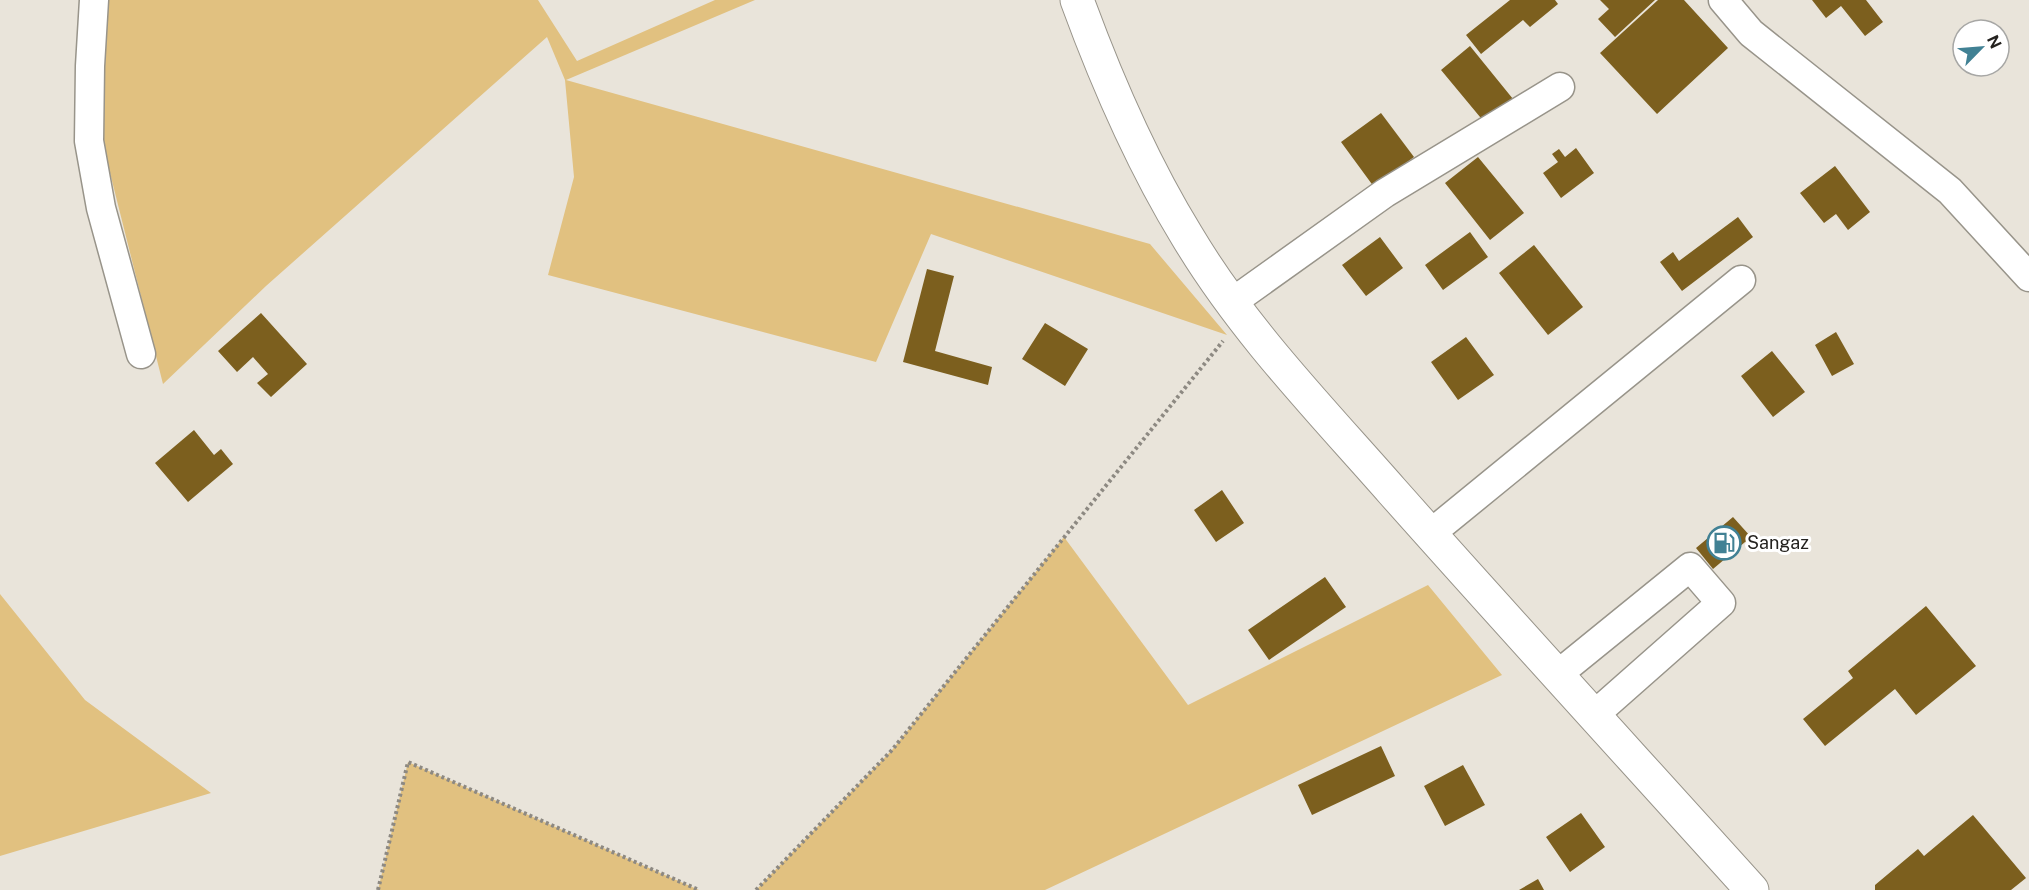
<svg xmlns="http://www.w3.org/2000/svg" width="2029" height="890" font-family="'Public Sans',sans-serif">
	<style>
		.green { fill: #e1c180 }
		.building { fill: #7c5f1e }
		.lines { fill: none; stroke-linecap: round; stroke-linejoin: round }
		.minor-casing { stroke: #98948a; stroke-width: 31 }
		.major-casing { stroke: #98948a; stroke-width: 35 }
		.path { stroke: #8d8982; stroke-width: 4; stroke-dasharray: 3 3; stroke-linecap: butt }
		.minor { stroke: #fff; stroke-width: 28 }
		.major { stroke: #fff; stroke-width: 33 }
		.labels { text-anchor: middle; stroke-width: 6; stroke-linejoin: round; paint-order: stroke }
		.poi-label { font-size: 18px; fill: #24221f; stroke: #fff; text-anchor: start }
	</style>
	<rect width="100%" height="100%" fill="#e9e4da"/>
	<path class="green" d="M107,0H538L577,61L715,0H755L566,80L1150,244L1227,335L931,234L876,362L548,275L574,177L565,80L547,37L266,286L163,384L101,137Z
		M1064,537L1188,705L1428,585L1502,675L1045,890H756L892,750Z
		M0,594L85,700L211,793L0,856Z
		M408,762L699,890H378Z"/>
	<path class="building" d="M1510,0H1555L1558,4L1530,27L1523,20L1481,54L1466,35Z
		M1600,0H1655L1615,37L1598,19L1609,9Z
		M1658,0H1684L1728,48L1657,114L1600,53Z
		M1812,0H1866L1883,22L1865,36L1841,6L1826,18Z
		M1470,46L1513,99L1485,123L1441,70Z
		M1381,113L1414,157L1374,187L1341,142Z
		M1576,148L1594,173L1561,198L1543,173L1558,162L1552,154L1559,149L1565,157Z
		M1478,157L1524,213L1490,240L1445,183Z
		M1835,166L1870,212L1848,230L1836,214L1824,223L1800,193Z
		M1738,217L1753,237L1682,291L1660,262L1673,252L1679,261Z
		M1470,232L1488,257L1443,290L1425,265Z
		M1380,237L1403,268L1366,296L1342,265Z
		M1534,245L1583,307L1548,335L1499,273Z
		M927,269L954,276L935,351L992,367L988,385L903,362Z
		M261,313L307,364L271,397L257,383L268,374L253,357L237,372L218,351Z
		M1045,323L1088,349L1065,386L1022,359Z
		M1836,332L1854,364L1832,376L1815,345Z
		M1466,337L1494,375L1458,400L1431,362Z
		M1772,351L1805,392L1773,417L1741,376Z
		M194,430L214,455L221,449L233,464L188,502L155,463Z
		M1222,490L1244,523L1216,542L1194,510Z
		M1733,517L1751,537L1713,569L1696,548Z
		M1325,577L1346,607L1269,660L1248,630Z
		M1926,606L1976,666L1916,715L1895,689L1825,746L1803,719L1853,678L1848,671Z
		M1381,746L1395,776L1312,815L1298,785Z
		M1463,765L1485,805L1445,826L1424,786Z
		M1581,813L1605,847L1570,872L1546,837Z
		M1973,815L2026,878L2011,890H1875V885L1918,849L1924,856Z
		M1538,879L1544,890H1519Z"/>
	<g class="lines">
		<defs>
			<path id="minor" d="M94,0L90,66L89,141L101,208L141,354
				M1723,0L1751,33L1950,191L2029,277
				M1231,303L1385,193L1560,87
				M1430,534L1741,280
				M1557,675L1690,567L1721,603L1593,716"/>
			<path id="major" d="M1077,0C1107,82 1141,161 1187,236C1243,330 1320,409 1392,491C1511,625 1632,757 1752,890"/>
		</defs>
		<use href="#minor" class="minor-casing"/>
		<use href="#major" class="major-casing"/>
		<path class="path" d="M378,890L408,762L699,890
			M756,890L892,750L1223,341"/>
		<use href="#minor" class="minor"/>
		<use href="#major" class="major"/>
	</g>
	<defs>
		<symbol id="fuel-ring" viewBox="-11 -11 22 22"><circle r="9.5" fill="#fff" stroke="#418194" stroke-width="1.5"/><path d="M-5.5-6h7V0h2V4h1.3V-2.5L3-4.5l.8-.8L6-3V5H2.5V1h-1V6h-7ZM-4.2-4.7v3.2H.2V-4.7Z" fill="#418194"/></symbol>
	</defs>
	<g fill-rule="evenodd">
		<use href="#fuel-ring" x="1705" y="524" width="38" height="38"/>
	</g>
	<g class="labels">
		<g class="poi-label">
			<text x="1747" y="549">Sangaz</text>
		</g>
	</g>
	<g transform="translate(1981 48) rotate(65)"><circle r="28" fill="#ffffff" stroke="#a7a7a5" stroke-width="1.5"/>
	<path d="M0-4.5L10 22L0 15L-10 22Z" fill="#418194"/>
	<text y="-9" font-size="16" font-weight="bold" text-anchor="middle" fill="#24221f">N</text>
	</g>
</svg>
